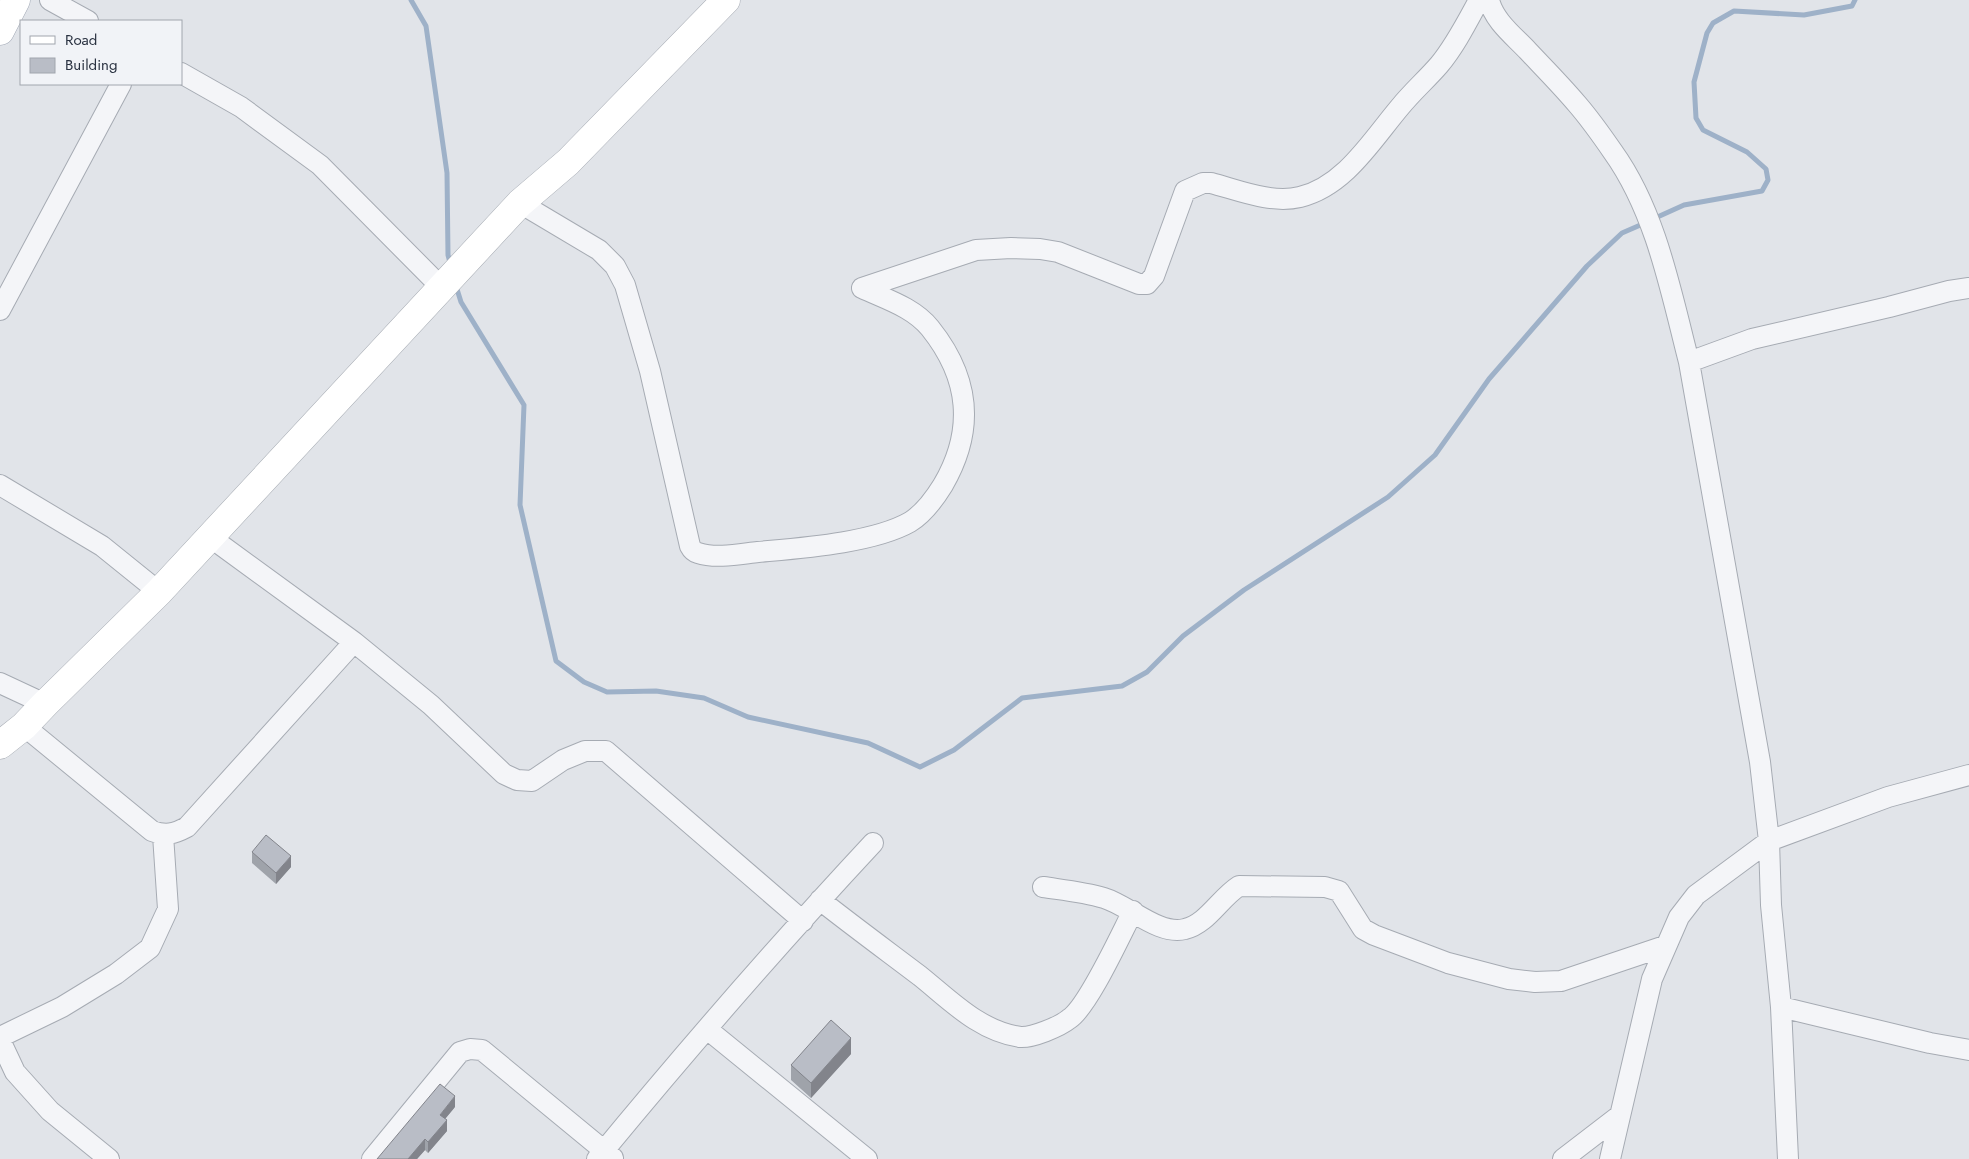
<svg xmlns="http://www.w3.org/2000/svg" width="1969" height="1159" font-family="Jost,sans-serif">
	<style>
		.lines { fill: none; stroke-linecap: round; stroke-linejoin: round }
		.stream { stroke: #9eb1c8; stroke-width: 5 }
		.street-casing { stroke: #a6abb3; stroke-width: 22 }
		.secondary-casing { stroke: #a6abb3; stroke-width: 29 }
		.primary-casing { stroke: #a1a8b5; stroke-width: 29 }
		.street { stroke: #f4f5f8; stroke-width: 20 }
		.secondary { stroke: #fff; stroke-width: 28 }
		.primary { stroke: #fff; stroke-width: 28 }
		.wall { fill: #9fa3aa }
		.shaded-wall { fill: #82848b }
		.building { fill: #b9bdc6; stroke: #82848b }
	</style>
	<rect width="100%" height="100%" fill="#e1e4e9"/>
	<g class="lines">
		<path class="stream" d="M411,0L426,26L447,173L448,255L451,266
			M1653,219L1684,205L1762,191L1768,180L1766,169L1747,152L1703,130L1696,118L1694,82L1707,33L1713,23L1734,11L1804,15L1852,6L1855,0
			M456,286L461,302L524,405L520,505L556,661L584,682L607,692L656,691L704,698L748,717L868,743L920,767L954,750L1022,698L1122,686L1147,672L1183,636L1244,590L1388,497L1435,455L1489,379L1587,266L1622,233L1645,223"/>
		<defs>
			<path id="street" d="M50,0L88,21
				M1489,0C1494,21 1514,36 1528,51C1544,68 1561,85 1577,104C1590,119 1602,136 1613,152C1656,212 1671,292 1689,362L1760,762L1769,841L1771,905L1781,1007L1788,1159
				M181,73L241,107L320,165L442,288
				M520,203L599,250L615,266L625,285L650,371L690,546C692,550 694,552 698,553C716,559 740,554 758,552C801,548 873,543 910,522C923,514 935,498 943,485C975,430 970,378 930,328C913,307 885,299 862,288
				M862,288L976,250L1011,248L1040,249L1058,252L1139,284H1147L1154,276L1185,191L1203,183H1211C1238,190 1271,204 1300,197C1345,186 1372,140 1400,107C1412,92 1427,79 1439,65C1455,46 1467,22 1479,0
				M0,310L121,84
				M1689,362L1752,339L1889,307L1949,291L1969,288
				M0,485L102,546L159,592
				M210,537L354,642L431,705L504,774L517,780L532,781L563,760L585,751H606L803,921
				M0,683L45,704
				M24,726L152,831C166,836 174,834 187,827L354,642
				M1043,887C1063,890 1084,892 1104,898C1128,905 1159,936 1185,929C1207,924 1220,898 1239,886L1325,887L1339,891L1363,929L1374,935L1448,963L1509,979L1535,982L1561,981L1665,946
				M820,900C853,926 887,951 920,976C950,1000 979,1031 1020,1037C1032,1038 1059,1027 1069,1019C1088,1007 1121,934 1133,911
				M1781,1007L1930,1043L1969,1050
				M707,1029L867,1159
				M0,1037L62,1007L116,974L150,948L168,909L163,835
				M0,1040L15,1072L50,1111L109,1159
				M372,1159L460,1052L470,1049L482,1050L613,1158
				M597,1159C686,1051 778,945 873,843
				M1563,1159L1619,1116
				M1610,1159L1652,979L1679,917L1696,895L1769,841L1888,797L1969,775"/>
			<path id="secondary" d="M0,745L24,726L45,704L159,592L520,203L568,162L726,0"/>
			<path id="primary" d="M0,31L16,0"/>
		</defs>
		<use href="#street" class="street-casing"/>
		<use href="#secondary" class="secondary-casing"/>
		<use href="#primary" class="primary-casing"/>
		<use href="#street" class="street"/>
		<use href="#secondary" class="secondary"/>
		<use href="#primary" class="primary"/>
	</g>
	<path class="wall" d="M252,852L291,867L276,884L252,863Z
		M851,1054L811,1098L791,1080V1065Z
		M455,1107L445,1119L447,1131L428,1153L425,1150L417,1159H377Z"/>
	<path class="shaded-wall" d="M291,856V867L276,884V873Z
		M851,1038V1054L811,1098V1083Z
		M455,1096V1107L440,1125V1115Z
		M447,1120V1131L428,1153V1142Z
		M425,1139V1150L417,1159H408Z"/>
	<path class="building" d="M266,835L291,856L276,873L252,852Z
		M831,1020L851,1038L811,1083L791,1065Z
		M440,1084L455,1096L440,1115L447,1120L428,1142L425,1139L408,1159H377Z"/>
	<rect x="20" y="20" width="162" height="65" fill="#f1f3f7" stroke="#a1a6ae"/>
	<rect x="30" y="36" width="25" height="8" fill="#ffffff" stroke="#a1a6ae"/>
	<text x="65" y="45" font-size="15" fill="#2a3241">Road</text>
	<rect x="30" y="58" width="25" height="15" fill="#b9bdc6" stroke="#a1a6ae"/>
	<text x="65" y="70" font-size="15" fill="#2a3241">Building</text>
</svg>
